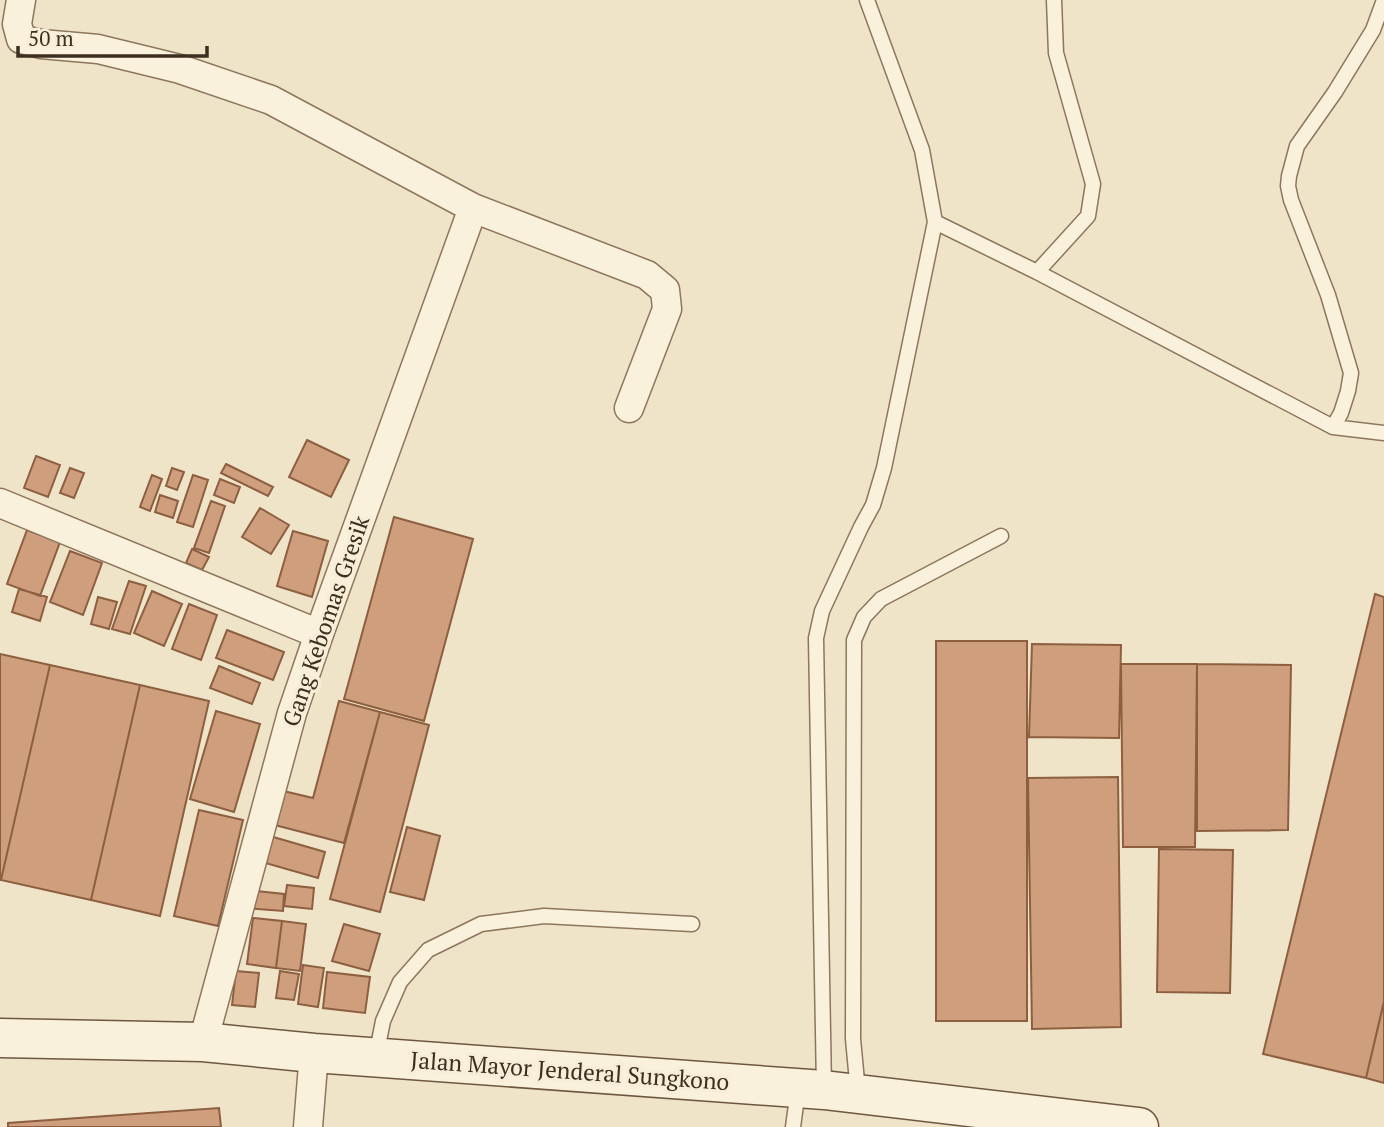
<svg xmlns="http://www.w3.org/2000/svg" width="1384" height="1127" font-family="'PT Serif',serif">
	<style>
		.building { fill: #cf9f7d; stroke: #8d5f41; stroke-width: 2 }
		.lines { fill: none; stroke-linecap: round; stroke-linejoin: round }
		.lane-casing { stroke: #8d765c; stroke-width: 17 }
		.street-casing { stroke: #8d765c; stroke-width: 31 }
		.secondary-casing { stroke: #6f573f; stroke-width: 41 }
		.lane { stroke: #faf1dc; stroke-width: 14 }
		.street { stroke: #faf1dc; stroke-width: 28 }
		.secondary { stroke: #faf1dc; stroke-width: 38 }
		.labels { text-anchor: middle; stroke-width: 7; stroke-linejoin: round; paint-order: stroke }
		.street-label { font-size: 23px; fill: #3d2e20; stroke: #f7eed8 }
	</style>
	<rect width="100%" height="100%" fill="#f0e4c8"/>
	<path class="building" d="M307,440L349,460L331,497L289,477Z
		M36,456L60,465L48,497L24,488Z
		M226,464L273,487L268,496L221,473Z
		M70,468L84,473L74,498L60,493Z
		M172,468L184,472L177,490L166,486Z
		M152,475L162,479L150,511L140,507Z
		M193,475L208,480L193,527L177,522Z
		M220,479L240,487L234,503L214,495Z
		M160,495L178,501L173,518L155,512Z
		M211,501L225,506L209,553L194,548Z
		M260,508L289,525L271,554L242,537Z
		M394,517L473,539L424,721L344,699Z
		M27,530L60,542L40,596L7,584Z
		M293,531L328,541L312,597L277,586Z
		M192,549L209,557L202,570L186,563Z
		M70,551L102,563L83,615L50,602Z
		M129,581L146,586L130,634L112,629Z
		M19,589L47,597L40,621L12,612Z
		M152,591L182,604L164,646L134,633Z
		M1375,594L1384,597V1001L1366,1078L1263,1054Z
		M98,597L117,602L109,629L91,624Z
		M189,604L217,615L201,660L172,649Z
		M227,630L284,652L273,680L216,658Z
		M936,641H1027V1021H936Z
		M1032,644L1121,645L1119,738L1029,737Z
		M0,654L50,665L1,880H0Z
		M1121,664H1197L1195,847H1123Z
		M1197,664L1291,665L1288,830L1197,831Z
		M50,665L140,685L91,900L1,880Z
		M219,666L260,683L252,704L210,688Z
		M140,685L209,701L160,916L91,900Z
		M339,701L380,712L344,843L267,823L275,789L313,798Z
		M216,711L260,724L234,812L190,799Z
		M380,712L429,725L380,912L330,899Z
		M1118,777L1121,1027L1032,1029L1028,778Z
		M199,810L243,820L218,926L174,916Z
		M407,827L440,836L424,900L390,892Z
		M263,834L325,852L318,878L255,860Z
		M1159,849L1233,850L1230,993L1157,992Z
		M287,885L314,888L312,909L284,906Z
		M246,890L284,894L283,911L244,908Z
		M253,918L282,921L276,968L247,964Z
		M282,921L306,924L300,971L276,968Z
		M344,924L380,934L369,971L332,961Z
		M303,965L324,968L318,1007L298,1004Z
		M236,971L259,973L255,1007L232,1005Z
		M280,971L299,974L294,1000L276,998Z
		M327,972L370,977L365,1013L323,1008Z
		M1384,1002V1083L1366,1078Z
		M219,1108L221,1127H8V1123Z"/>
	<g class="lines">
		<defs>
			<path id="lane" d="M867,0L922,150L935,222
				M1037,272L1088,216L1093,184L1056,53L1054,0
				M1333,427L1341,413L1348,391L1351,373L1328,295L1291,200L1288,186L1289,176L1297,146L1335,92L1373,30L1384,0
				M376,1056L383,1021L400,982L428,950L481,924L544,916L692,924
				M824,1088L816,638L822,611L861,527L873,505L884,468L935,222L1037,272L1333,427L1384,433
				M858,1092L853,1039L854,640L864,617L881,599L1001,536
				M793,1127L798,1090"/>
			<path id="street" d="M21,0L17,24L21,39L41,44L98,49L180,69L271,100L473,208L647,275L665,290L667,309L629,408
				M0,503L319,634
				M203,1042L292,713L319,634L473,208
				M308,1127L314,1053"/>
			<path id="secondary" d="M0,1038L203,1042L314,1053L824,1090L1139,1127"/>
		</defs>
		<use href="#lane" class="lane-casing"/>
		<use href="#street" class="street-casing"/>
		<use href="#secondary" class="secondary-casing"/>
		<use href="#lane" class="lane"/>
		<use href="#street" class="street"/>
		<use href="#secondary" class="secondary"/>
	</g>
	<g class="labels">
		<g class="street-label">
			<text transform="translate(326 621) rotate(-71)" y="8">Gang Kebomas Gresik</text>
			<text transform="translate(570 1071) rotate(4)" y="8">Jalan Mayor Jenderal Sungkono</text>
		</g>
	</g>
	<path d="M18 46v10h189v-10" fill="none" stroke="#3d2e20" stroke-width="3.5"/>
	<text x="28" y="46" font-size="21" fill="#3d2e20" stroke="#f7eed8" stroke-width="5" paint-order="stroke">50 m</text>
</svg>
